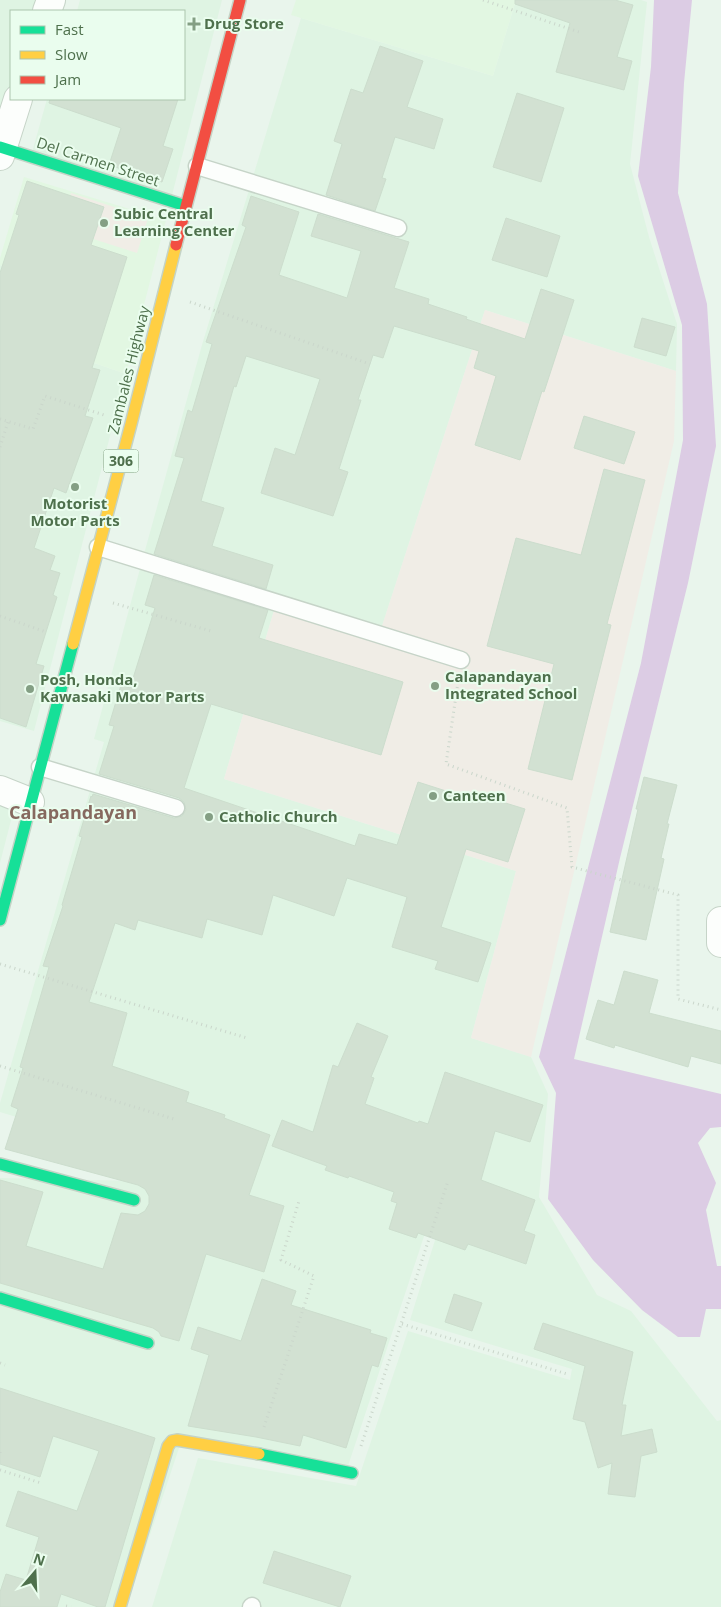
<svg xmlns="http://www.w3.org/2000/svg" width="721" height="1607" font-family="'Open Sans',sans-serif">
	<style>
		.residential { fill: #dff4e3 }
		.commercial { fill: #e2f7e2 }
		.education { fill: #f0ede6 }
		.water { fill: #dccce4 }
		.building { fill: #d2e1d2; stroke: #ccddcd }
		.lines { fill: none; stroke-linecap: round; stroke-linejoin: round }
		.lane-casing { stroke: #c6d4c8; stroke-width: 19 }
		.street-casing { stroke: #c6d4c8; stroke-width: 30 }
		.fast-casing { stroke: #c4d3c6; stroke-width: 14 }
		.slow-casing { stroke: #c4d3c6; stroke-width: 14 }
		.jam-casing { stroke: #c4d3c6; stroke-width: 14 }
		.path { stroke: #cad6cb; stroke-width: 3; stroke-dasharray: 1 4; stroke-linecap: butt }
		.lane { stroke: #fcfefc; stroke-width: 16 }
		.street { stroke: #fcfefc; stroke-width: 28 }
		.fast { stroke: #16e098; stroke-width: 11 }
		.slow { stroke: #ffcf43; stroke-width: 11 }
		.jam { stroke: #f24e42; stroke-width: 11 }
		.poi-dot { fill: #849f84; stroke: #eafdee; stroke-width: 2 }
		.labels { text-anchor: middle; stroke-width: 4; stroke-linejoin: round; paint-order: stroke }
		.shield { fill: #eafdee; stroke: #7d9a7d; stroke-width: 1 }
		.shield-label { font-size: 14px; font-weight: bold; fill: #4e704c }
		.poi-label { font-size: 15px; font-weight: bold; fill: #4e704c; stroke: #eafdee; text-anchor: start }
		.street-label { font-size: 15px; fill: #4e704c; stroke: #eafdee }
		.quarter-label { font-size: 18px; font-weight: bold; fill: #86695f; stroke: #eafdee }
	</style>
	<rect width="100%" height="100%" fill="#e9f5ec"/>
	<path class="residential" d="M0,0H54L50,11H11V99L0,152Z
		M80,0H222L170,203L31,156L47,99H184V11H77Z
		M516,0H641L647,2L630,164L649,237L677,324L676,371L485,310L382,626L144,554L202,345L301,18L493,76Z
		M0,265L44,280L25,339L126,374L34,731L0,721Z
		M141,565L275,607L224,779L516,871L471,1038L531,1057L548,1094L539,1197L597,1295L631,1311L717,1421L721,1420V1607H152L198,1458L356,1486L408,1331L570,1380L572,1369L410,1320L457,1170L447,1167L348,1466L182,1439L126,1607H0V1178L231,1183L0,1112V1103L104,742L94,739Z
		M0,793L17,797L0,863Z"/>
	<path class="commercial" d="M296,0H516L493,76L291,15Z
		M24,177L166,220L126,374L25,339L44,280L0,265V258Z"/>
	<path class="education" d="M71,193L148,218L137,253L59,228Z
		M485,310L676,371L674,441L531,1057L471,1038L516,871L224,779L275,607L144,554L382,626Z"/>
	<path class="water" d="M654,0H692L684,83L678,193L707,304L716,446L688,583L620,858L574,1059L721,1094V1127L710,1128L698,1143L716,1183L706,1210L717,1266H721V1309H706L700,1337H678L642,1310L593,1260L548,1199L556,1093L539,1057L641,663L683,440L682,325L638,176L651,67Z"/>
	<path class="building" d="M515,0H615L633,5L617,57L632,61L624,90L556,72L570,23L515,4Z
		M380,46L423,61L407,107L443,119L434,149L395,137L382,178L386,179L375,211L326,195L342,144L334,141L351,89L363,93Z
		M517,93L564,108L541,182L493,167Z
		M50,99H178L163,146L173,149L162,182L109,165L121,128L49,103Z
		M27,181L104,207L91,245L127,257L92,368L100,370L85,416L93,418L66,493L54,488L34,548L55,556L50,570L60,573L53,595L57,597L36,664L44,666L26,727L0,718V273L19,215L16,214Z
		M251,196L299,212L279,275L347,298L361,251L311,236L318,214L409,242L394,288L429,299L428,304L467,317L466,319L525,339L541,289L574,300L544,392L542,391L520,460L475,445L496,376L474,368L479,351L394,326L383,358L373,355L358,400H361L339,469L348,472L333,516L261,493L275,448L295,455L320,379L246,356L236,387L234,386L201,501L224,508L212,546L273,565L266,589L154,554L184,458L175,456L188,410L192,412L212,344L206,342L246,227L242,225Z
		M506,218L560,236L547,277L492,260Z
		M642,318L675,327L666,356L634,347Z
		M584,416L635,432L624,464L574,448Z
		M604,469L645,480L607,624L611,625L572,780L528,769L554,664L487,646L516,538L581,555Z
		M154,575L268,610L259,638L403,682L381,755L211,704L184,788L355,846L359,834L397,845L418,782L474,800L476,794L525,809L508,862L466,849L441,927L491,943L478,982L435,969L438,961L392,947L407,897L347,878L334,916L273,895L262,935L207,919L202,938L138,920L135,930L115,923L89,1002L127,1013L112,1066L189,1092L186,1102L225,1115L224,1118L270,1135L249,1195L284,1206L264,1272L206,1254L179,1341L161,1336L159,1332L153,1328L0,1283V1180L43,1192L26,1246L103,1269L121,1213L138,1215L145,1211L149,1204V1196L145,1189L138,1185L5,1149L18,1109L11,1106L23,1068L20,1067L49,967L43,966L63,906L62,905L82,837L79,836L91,796L92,797L93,794L174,818L182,816L186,810L184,802L179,798L99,774L114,726L109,725L121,685L130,688L155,608L145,605Z
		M644,777L677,785L667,824H669L661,858L664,859L646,940L610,932L638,809H636Z
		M624,971L658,980L649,1013L721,1031V1064L691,1056L688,1067L615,1045L614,1048L586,1039L598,1000L614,1005Z
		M357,1023L388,1036L371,1077L374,1078L365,1104L418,1123L419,1121L428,1124L445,1072L543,1105L530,1142L495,1131L481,1180L535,1200L524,1231L535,1235L526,1264L468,1244L465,1250L418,1233L416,1238L389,1229L397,1203L391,1201L394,1192L349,1176L348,1178L325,1170L327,1166L272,1146L282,1120L313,1132L333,1065L338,1067Z
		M262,1279L296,1291L291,1305L371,1330L370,1333L387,1338L378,1367L372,1365L346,1448L303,1435L300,1446L256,1437L188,1426L209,1355L191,1349L198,1327L241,1341Z
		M454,1294L482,1303L472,1331L445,1322Z
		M543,1323L633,1352L622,1405H626L621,1436L652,1429L657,1452L641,1456L635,1497L608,1494L612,1463L598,1468L585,1422L573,1419L585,1366L534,1349Z
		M0,1388L155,1438L105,1607H98L61,1594L57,1607H0V1592L6,1574L26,1580L39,1537L6,1526L18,1491L77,1511L99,1451L53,1436L40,1477L0,1464Z
		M274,1551L351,1576L340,1607L263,1583Z"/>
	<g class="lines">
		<defs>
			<path id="lane" d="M197,166L398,228
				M98,547L461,660
				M40,767L176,808
				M251,1607L252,1606"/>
			<path id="street" d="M47,11L51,0
				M0,156L18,99
				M0,790L30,802
				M721,921V943"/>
			<path id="fast" d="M0,147L186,206
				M0,920L73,644
				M0,1164L134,1200
				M0,1298L148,1343
				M259,1454L352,1473"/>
			<path id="slow" d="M73,644L131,424L176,245
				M120,1607L168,1446L172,1441L177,1440L259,1454"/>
			<path id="jam" d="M176,245L240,0"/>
		</defs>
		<use href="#lane" class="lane-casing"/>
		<use href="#street" class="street-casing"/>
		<use href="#fast" class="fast-casing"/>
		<use href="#slow" class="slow-casing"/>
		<use href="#jam" class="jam-casing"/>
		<path class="path" d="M483,0L582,33
			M190,302L370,364
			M0,419L33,429L45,396L104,415
			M0,447L8,422
			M113,603L211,631
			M0,616L46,632
			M458,682L446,764L567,808L572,867L678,895V999L721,1010
			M0,964L247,1038
			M0,1066L174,1119
			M402,1324L567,1374
			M0,1363L5,1365
			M264,1427L314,1276L281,1260L299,1201
			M361,1446L448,1181
			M0,1452V1454
			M0,1470L41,1483
			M66,1606L71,1607"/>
		<use href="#lane" class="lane"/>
		<use href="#street" class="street"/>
		<use href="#fast" class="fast"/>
		<use href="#slow" class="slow"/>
		<use href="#jam" class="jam"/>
	</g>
	<g class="poi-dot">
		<path d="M191.5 16.5h5v5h5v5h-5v5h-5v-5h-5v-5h5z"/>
		<circle cx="104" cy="223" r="5"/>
		<circle cx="75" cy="487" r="5"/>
		<circle cx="435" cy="686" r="5"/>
		<circle cx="30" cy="689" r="5"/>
		<circle cx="433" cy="796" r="5"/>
		<circle cx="209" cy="817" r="5"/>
	</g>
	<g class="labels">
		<rect class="shield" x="103.5" y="449.5" width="35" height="23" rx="4"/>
		<g class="shield-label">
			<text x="121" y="466">306</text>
		</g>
		<g class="poi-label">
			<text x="204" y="29">Drug Store</text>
			<text x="114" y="219">Subic Central<tspan x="114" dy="17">Learning Center</tspan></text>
			<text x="75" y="509" text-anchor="middle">Motorist<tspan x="75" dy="17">Motor Parts</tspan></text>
			<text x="445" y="682">Calapandayan<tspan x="445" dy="17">Integrated School</tspan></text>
			<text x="40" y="685">Posh, Honda,<tspan x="40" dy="17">Kawasaki Motor Parts</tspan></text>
			<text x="443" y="801">Canteen</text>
			<text x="219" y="822">Catholic Church</text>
		</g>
		<g class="street-label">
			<text transform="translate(98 162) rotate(18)" y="5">Del Carmen Street</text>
			<text transform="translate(129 370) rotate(-76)" y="5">Zambales Highway</text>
		</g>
		<g class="quarter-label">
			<text x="73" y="819">Calapandayan</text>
		</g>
	</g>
	<rect x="10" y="10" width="175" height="90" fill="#eafdee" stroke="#acc5ad"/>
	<rect x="20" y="26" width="25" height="8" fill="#16e098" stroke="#acc5ad"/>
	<text x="55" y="35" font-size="15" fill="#4e704c">Fast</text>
	<rect x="20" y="51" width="25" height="8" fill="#ffcf43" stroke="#acc5ad"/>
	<text x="55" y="60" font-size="15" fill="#4e704c">Slow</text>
	<rect x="20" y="76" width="25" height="8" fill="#f24e42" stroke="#acc5ad"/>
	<text x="55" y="85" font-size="15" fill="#4e704c">Jam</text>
	<g transform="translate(35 1572) rotate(19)" stroke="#eafdee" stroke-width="4" paint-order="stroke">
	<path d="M0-4L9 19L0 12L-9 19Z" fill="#4e704c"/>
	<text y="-8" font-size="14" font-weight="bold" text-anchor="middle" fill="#4e704c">N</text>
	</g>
</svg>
